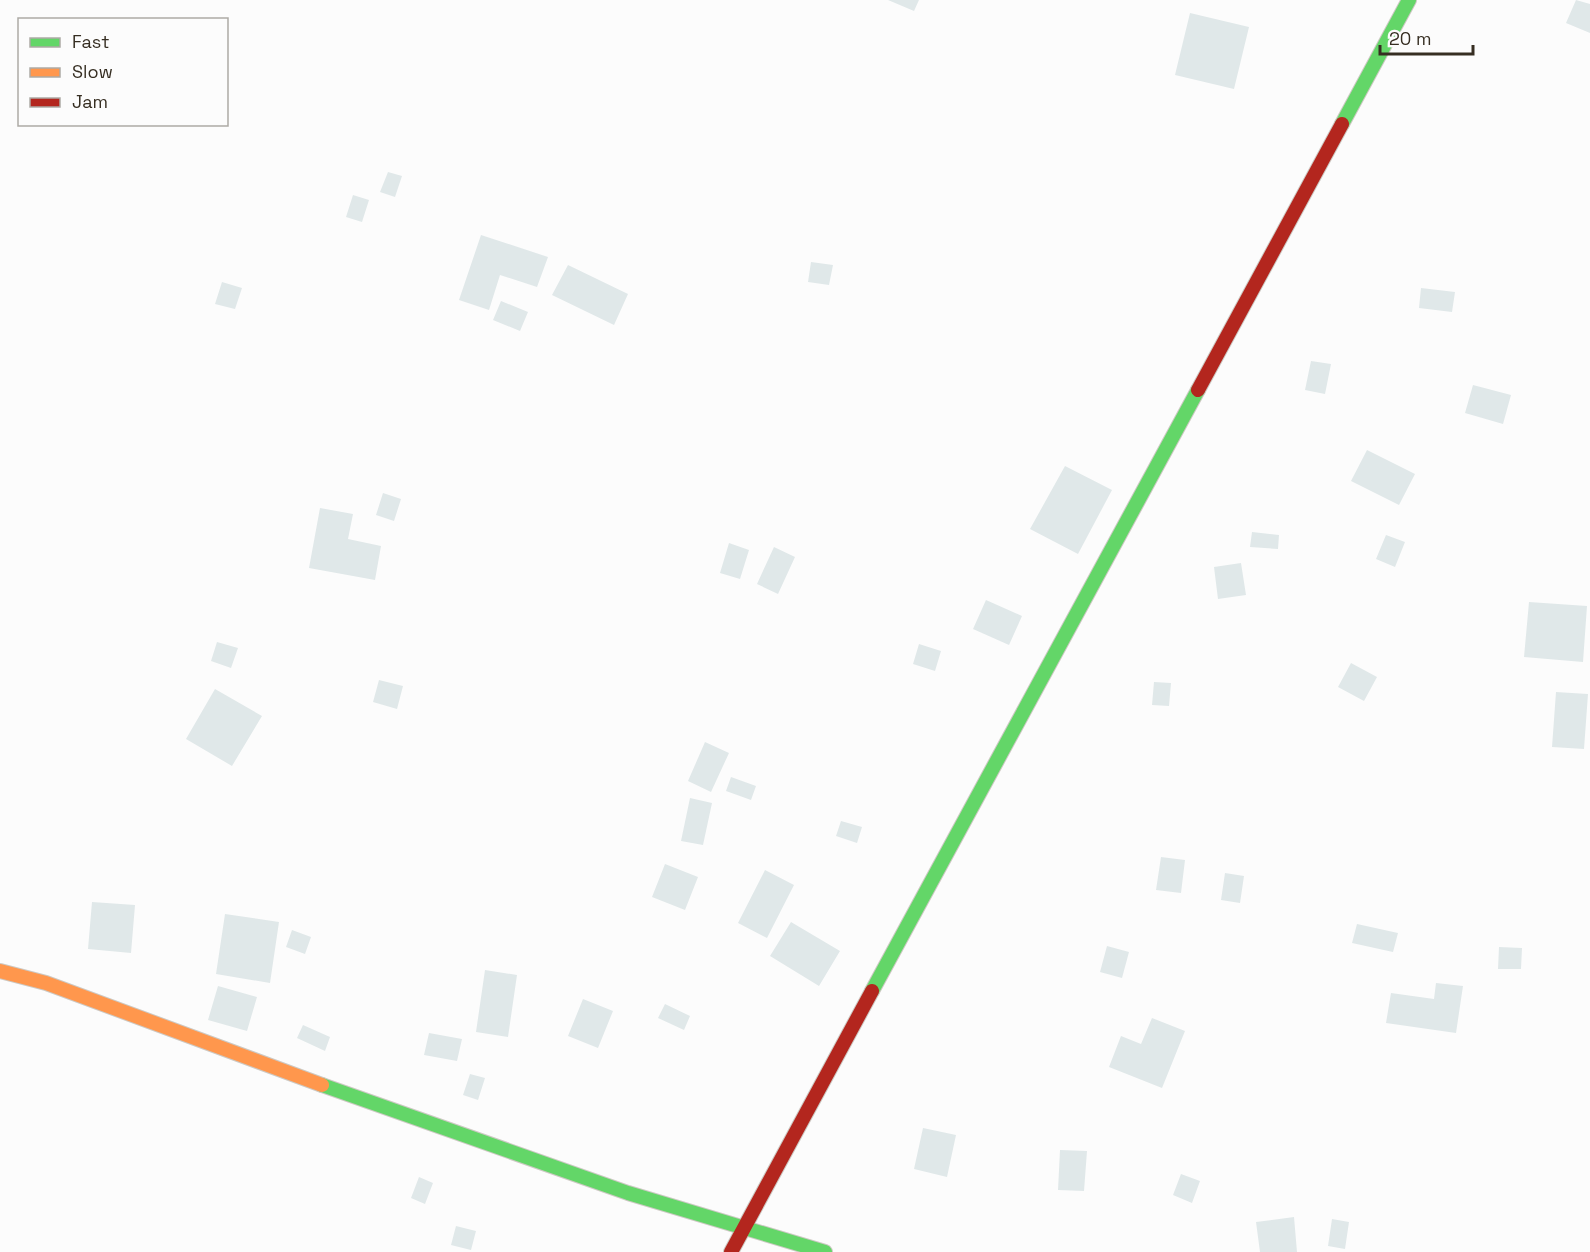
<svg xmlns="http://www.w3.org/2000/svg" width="1590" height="1252" font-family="'Space Grotesk',sans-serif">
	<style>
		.building { fill: #e0e8e9 }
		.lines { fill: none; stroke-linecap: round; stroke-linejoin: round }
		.fast-casing { stroke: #cdc9c3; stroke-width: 16 }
		.slow-casing { stroke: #cdc9c3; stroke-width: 16 }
		.jam-casing { stroke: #cdc9c3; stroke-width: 16 }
		.fast { stroke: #63d668; stroke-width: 14 }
		.slow { stroke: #ff974d; stroke-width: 14 }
		.jam { stroke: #b3261e; stroke-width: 14 }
	</style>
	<rect width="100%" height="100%" fill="#fcfcfc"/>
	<path class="building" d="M888,0H919L914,11Z
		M1576,0L1590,4V33L1566,23Z
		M1190,13L1249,27L1234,89L1175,75Z
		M388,172L402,176L395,197L380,192Z
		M353,195L369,200L362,222L346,217Z
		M481,235L548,257L537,287L500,275L489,310L459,300Z
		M811,262L833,265L829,285L808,282Z
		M568,265L628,294L614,325L552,295Z
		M222,282L242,288L235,309L215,304Z
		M1421,288L1455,292L1452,312L1419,308Z
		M501,301L528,312L520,331L493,320Z
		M1311,361L1331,364L1325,394L1305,390Z
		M1473,385L1511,395L1503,424L1465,413Z
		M1367,450L1415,474L1399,505L1351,481Z
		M1065,466L1112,490L1078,554L1030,529Z
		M383,493L401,499L394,521L376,515Z
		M320,508L353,514L348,539L381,546L375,580L309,568Z
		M1252,532L1279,535L1278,549L1250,547Z
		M1386,535L1405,542L1395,567L1376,559Z
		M729,543L749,550L740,579L720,573Z
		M774,547L795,557L778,594L757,584Z
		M1241,563L1246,595L1218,599L1214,567Z
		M986,600L1022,616L1009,645L973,629Z
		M1529,602L1587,606L1583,662L1524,657Z
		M217,642L238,648L231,668L211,661Z
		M919,644L941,651L935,671L913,664Z
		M1351,663L1377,677L1364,701L1338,687Z
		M379,680L403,686L397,709L373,702Z
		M1154,682L1171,683L1169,706L1152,705Z
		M215,689L262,716L232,766L186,739Z
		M1556,692L1588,694L1584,749L1552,747Z
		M705,742L729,753L711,792L688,781Z
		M731,777L756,786L751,800L726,791Z
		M690,798L712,803L703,845L681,841Z
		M841,821L862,827L857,843L836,836Z
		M1161,857L1185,860L1181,893L1156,890Z
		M665,864L698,877L685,910L652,897Z
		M765,870L794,885L767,938L738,923Z
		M1225,873L1244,876L1240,903L1221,900Z
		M92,902L135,905L131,953L88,949Z
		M225,914L279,922L270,983L216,974Z
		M791,922L840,951L819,986L770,956Z
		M1357,924L1398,933L1393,952L1352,943Z
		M292,930L311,937L305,954L286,947Z
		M1107,946L1129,952L1122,978L1100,972Z
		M1499,947L1522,948L1521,969H1498Z
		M485,970L517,975L508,1037L476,1032Z
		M1436,983L1463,986L1456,1033L1386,1023L1391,993L1434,999Z
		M218,986L257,997L247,1031L208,1020Z
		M583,999L613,1011L598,1048L568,1036Z
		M665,1004L690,1016L684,1030L658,1018Z
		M1152,1018L1185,1031L1162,1088L1109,1067L1121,1036L1141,1044Z
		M303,1025L330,1037L325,1051L297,1038Z
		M429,1033L462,1039L457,1061L424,1055Z
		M470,1074L485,1078L478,1100L463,1095Z
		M923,1128L956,1135L947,1177L914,1169Z
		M1060,1150L1087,1151L1084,1191L1058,1190Z
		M1181,1174L1200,1181L1192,1203L1173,1195Z
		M419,1177L433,1183L425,1204L411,1198Z
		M1294,1217L1297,1252H1260L1256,1222Z
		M1332,1219L1349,1222L1345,1249L1328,1246Z
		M456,1226L476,1231L471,1250L451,1245Z"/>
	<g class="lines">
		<defs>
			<path id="fast" d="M1342,124L1409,0
				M872,991L1198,390
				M322,1085L628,1193L825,1252"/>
			<path id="slow" d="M0,971L46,983L322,1085"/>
			<path id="jam" d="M1198,390L1342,124
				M731,1252L872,991"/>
		</defs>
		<use href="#fast" class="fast-casing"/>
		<use href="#slow" class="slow-casing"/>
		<use href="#jam" class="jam-casing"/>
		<use href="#fast" class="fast"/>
		<use href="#slow" class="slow"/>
		<use href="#jam" class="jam"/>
	</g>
	<rect x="18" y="18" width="210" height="108" fill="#fcfcfc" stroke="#adaaa5" stroke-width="1.5"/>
	<rect x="30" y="38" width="30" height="9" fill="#63d668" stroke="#adaaa5" stroke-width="1.5"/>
	<text x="72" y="48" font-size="18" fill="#362e22">Fast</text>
	<rect x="30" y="68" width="30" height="9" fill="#ff974d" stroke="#adaaa5" stroke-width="1.5"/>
	<text x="72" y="78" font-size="18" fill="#362e22">Slow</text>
	<rect x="30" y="98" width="30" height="9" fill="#b3261e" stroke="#adaaa5" stroke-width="1.5"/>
	<text x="72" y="108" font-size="18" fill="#362e22">Jam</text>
	<path d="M1380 45v9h93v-9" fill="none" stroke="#362e22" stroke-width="3"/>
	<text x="1389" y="45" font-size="18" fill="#362e22" stroke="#fcfcfc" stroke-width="4.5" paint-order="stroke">20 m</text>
</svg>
